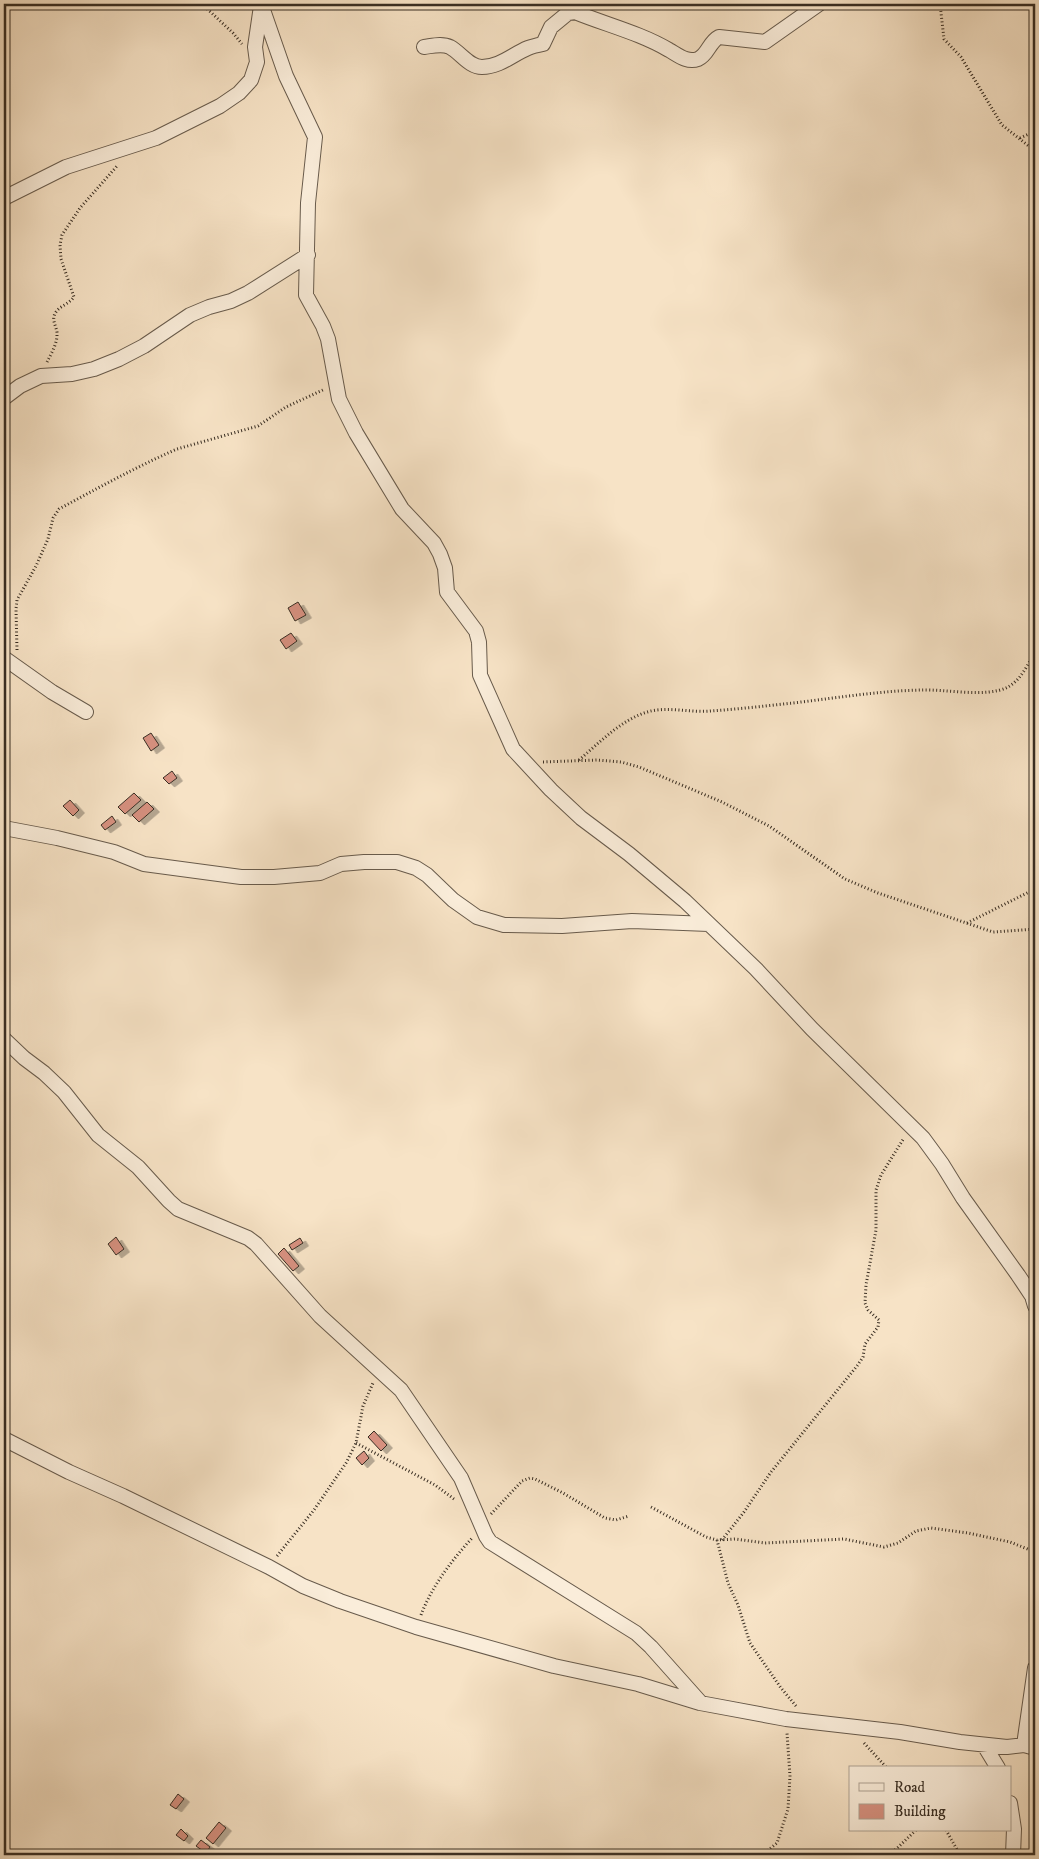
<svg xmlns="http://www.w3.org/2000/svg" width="1039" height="1859" font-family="'IM FELL DW Pica',serif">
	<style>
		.building { fill: #d6907f; stroke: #392e23; filter: url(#shadow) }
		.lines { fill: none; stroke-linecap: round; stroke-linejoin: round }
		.street-casing { stroke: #685b4c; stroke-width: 16 }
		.path { stroke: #392e23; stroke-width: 3; stroke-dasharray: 1 2.5; stroke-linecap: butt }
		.street { stroke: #faedda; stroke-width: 14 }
	</style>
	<defs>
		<filter id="shadow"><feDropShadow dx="5.5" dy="3" stdDeviation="0" flood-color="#0004"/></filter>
	</defs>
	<rect width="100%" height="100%" fill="#f7e3c6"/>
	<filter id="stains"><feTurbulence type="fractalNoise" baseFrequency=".004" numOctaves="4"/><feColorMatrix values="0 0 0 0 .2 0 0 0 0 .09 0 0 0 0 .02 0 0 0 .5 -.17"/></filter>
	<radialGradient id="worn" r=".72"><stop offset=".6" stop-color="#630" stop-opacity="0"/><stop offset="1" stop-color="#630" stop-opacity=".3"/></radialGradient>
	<path class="building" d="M298,602L306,615L295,621L288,608Z
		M291,633L297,641L286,649L280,640Z
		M151,733L159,745L151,751L143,738Z
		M172,771L177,778L169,784L163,778Z
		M134,793L141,800L125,814L118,807Z
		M70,800L79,810L73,816L63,806Z
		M147,802L154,809L139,822L132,815Z
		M112,816L116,822L105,830L101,825Z
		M116,1237L124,1249L116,1255L108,1244Z
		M300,1238L303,1243L292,1250L289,1245Z
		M284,1248L299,1266L293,1271L278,1254Z
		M374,1431L387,1445L381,1451L368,1437Z
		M364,1451L369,1458L362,1465L356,1458Z
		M178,1794L184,1799L176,1809L170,1805Z
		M219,1822L226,1828L213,1844L206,1838Z
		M181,1829L188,1836L184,1841L176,1835Z
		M201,1840L210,1847L206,1853L196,1846Z"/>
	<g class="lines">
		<defs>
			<path id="street" d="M261,4L286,76L315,137L308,203L306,295L323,326L328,339L339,399L356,433L402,509L434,543L440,554L445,568L447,592L476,631L479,642L480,675L513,749L551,790L581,818L629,854L685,901L756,969L812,1029L923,1138L942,1164L963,1198L1018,1275L1032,1296L1035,1306
				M424,47C432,46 442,43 450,47C461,53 469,67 482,67C500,67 513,54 528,48C533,46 538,45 543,44L551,27L568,13L575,12C607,25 640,33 669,50C678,55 687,63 698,59C708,55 709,42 719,37L765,42L819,4
				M4,198L66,167L156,138L220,106L239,93L251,80L257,62L255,47L261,6
				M4,398L20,386L41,376L72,374L94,369L119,359L144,346L190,315L209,307L231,301L248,293L308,255
				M4,658L52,692L86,712
				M4,828L57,838L114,852L144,864L241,877H274L320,873L341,864L364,862H397L416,868L427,875L453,900L477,917L504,925L562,926L632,921L709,924
				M4,1039L24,1058L44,1073L64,1092L98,1135L138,1167L169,1201L178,1209L248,1238L256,1244L320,1316L401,1390L461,1478L486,1536L490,1542L636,1633L651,1647L700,1702
				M4,1439L69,1472L123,1496L269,1567L303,1586L340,1601L416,1627L554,1666L638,1684L700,1703L786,1719L900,1732L960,1742L1007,1747L1024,1745L1035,1748
				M984,1745L998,1768
				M1024,1745L1035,1668
				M1010,1803L1014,1829L1013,1855"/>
		</defs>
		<use href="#street" class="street-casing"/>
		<path class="path" d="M202,4L233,33L242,44
			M940,4L944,39L961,57L1002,125L1035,151
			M1020,138L1035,131
			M47,362C51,354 57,344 57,335C58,328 50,320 56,312C60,306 69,304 74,297L61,259L60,245L62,235L80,208L118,165
			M17,650L16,609L17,600L36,566L48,539L53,518L59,509C98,488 136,467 177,449L258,426L286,407L325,389
			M579,760C599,743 621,720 647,712C667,706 690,713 711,711C738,709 766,706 793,703C836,698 878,691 921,690C945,689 987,698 1008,687C1021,680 1028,664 1035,652
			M543,762L597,760L621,762L639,767L722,802L769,826L845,879L878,893L993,932L1035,929
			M967,923L1035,889
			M356,1443L435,1485L454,1499
			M651,1507L706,1537L717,1540L735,1539L765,1543L844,1539L884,1547L898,1543L916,1531L931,1528L968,1533L1010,1542L1035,1552
			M491,1514L522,1481L530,1478L535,1479L563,1493L605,1518L616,1520L629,1516
			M717,1540L728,1583L738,1605L750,1643L781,1688L796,1706
			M722,1540L744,1512L771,1472L857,1366L863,1357L865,1344L878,1327L879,1320L868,1310L865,1303L866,1285L876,1230V1190L881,1175L904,1138
			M277,1556L314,1510L346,1463L356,1443L363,1406L373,1383
			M421,1615C432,1586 452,1560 473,1537
			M864,1743L887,1768
			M946,1830L960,1855
			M762,1855L777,1843L788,1809L790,1776L787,1733
			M890,1855L916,1830"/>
		<use href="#street" class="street"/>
	</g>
	<rect width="1039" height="1859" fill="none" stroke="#f7e3c6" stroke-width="20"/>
	<rect x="5" y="5" width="1029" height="1849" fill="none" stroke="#392e23" stroke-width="2.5"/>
	<rect x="10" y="10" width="1019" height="1839" fill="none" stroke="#392e23"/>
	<rect x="849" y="1766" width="162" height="65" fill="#faedda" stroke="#ada191"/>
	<rect x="859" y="1783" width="25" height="8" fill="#faedda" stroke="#ada191"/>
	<text x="894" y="1792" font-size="15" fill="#392e23">Road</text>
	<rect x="859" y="1804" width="25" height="15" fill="#d6907f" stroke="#ada191"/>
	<text x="894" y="1816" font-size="15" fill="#392e23">Building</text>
	<rect width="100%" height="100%" filter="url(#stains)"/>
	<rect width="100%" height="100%" fill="url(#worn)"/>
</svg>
